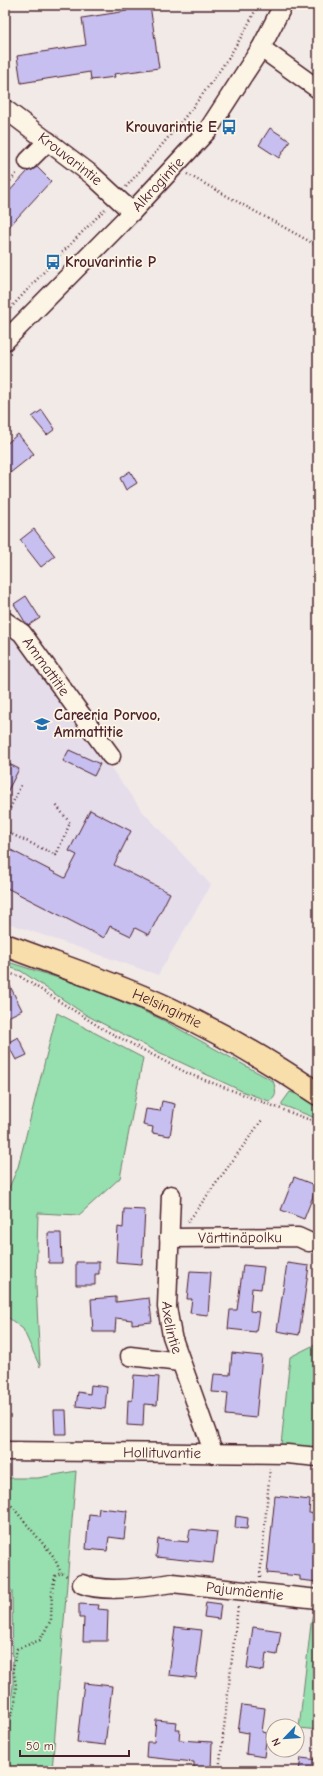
<svg xmlns="http://www.w3.org/2000/svg" width="323" height="1776" font-family="'Comic Neue',sans-serif">
	<style>
		.built { fill: #e5ddea }
		.green { fill: #96dfae; stroke: #707f6c }
		.building { fill: #c8bff1; stroke: #4a1f2b }
		.lines { fill: none; stroke-linecap: round; stroke-linejoin: round }
		.minor-casing { stroke: #4a1f2b; stroke-width: 21 }
		.major-casing { stroke: #4a1f2b; stroke-width: 25 }
		.path { stroke: #4a1f2b; stroke-width: 2.5; stroke-dasharray: 1 3; stroke-linecap: butt }
		.minor { stroke: #fcf5e5; stroke-width: 18 }
		.major { stroke: #f8deab; stroke-width: 22 }
		.labels { text-anchor: middle; stroke-width: 3.5; stroke-linejoin: round; paint-order: stroke }
		.poi-label { font-size: 15px; font-weight: bold; fill: #4a1f2b; stroke: #fcf5e5; text-anchor: start }
		.street-label { font-size: 15px; fill: #4a1f2b; stroke: #fcf5e5 }
	</style>
	<rect width="100%" height="100%" fill="#f2eae7"/>
	<filter id="ink" filterUnits="userSpaceOnUse"><feTurbulence type="fractalNoise" baseFrequency=".025" numOctaves="2"/><feDisplacementMap in="SourceGraphic" scale="8" xChannelSelector="R" yChannelSelector="G"/><feConvolveMatrix kernelMatrix="1 2 1 2 8 2 1 2 1" color-interpolation-filters="sRGB"/></filter>
	<g filter="url(#ink)">
		<path class="built" d="M5,629L15,636L143,812L211,885L158,975L5,922Z"/>
		<path class="green" d="M5,961L93,989L163,1020L273,1081C276,1089 278,1098 269,1101L244,1092L148,1047L86,1015L21,971L5,966Z
			M57,1013L143,1058L120,1178L79,1215L38,1213L36,1285L40,1367L23,1329L5,1315V1197L18,1167Z
			M290,1092L299,1095L318,1107V1119L282,1105V1103Z
			M318,1343V1370L316,1375L318,1376V1449L281,1445L290,1357Z
			M76,1471L52,1771H5L13,1684L12,1591L5,1585V1478H38Z
			M318,1608V1730L299,1728L311,1624L314,1610Z"/>
		<path class="building" d="M150,5L159,68L114,74L115,77L91,80L90,72L21,83L17,56L86,45L82,18L127,11L126,9Z
			M270,128L290,141L279,158L259,145Z
			M37,167L51,181L5,231V196L28,171Z
			M42,410L55,429L47,435L32,417Z
			M18,434L34,454L5,477V445Z
			M130,471L137,483L126,490L120,478Z
			M34,529L55,556L41,567L20,540Z
			M26,596L40,618L29,625L25,622L14,604Z
			M69,750L100,764L94,776L63,761Z
			M5,762L19,769L5,796Z
			M90,810L131,831L114,865L170,893L149,935L135,928L131,936L110,926L104,938L5,887V847L65,878L77,855L69,851Z
			M5,976L22,1010L8,1017L5,1011Z
			M18,1037L27,1055L16,1060L7,1043Z
			M162,1101L175,1104L170,1136L152,1133L153,1127L143,1125L146,1109L160,1111Z
			M294,1177L317,1186L304,1219L281,1210Z
			M124,1209L145,1210L142,1264L116,1262L118,1227L123,1228Z
			M48,1233H61L62,1263H49Z
			M76,1262H99V1274H95V1285H76Z
			M287,1263L309,1266L299,1335L277,1331Z
			M243,1265L264,1267L261,1289L252,1288L250,1311L259,1312L256,1332L228,1329L230,1310H237Z
			M190,1271L211,1272L208,1315L190,1313L192,1299H187Z
			M116,1297V1302L149,1298L152,1322L132,1324V1320L116,1318L115,1332H93L91,1299Z
			M232,1353L262,1356L256,1418L226,1415L228,1393L212,1392L214,1374L230,1375Z
			M134,1375L159,1377L157,1405L144,1404L143,1426L127,1425L128,1400L132,1401Z
			M91,1385L107,1387L105,1409L76,1406L78,1392L90,1394Z
			M54,1410H66L67,1434H55Z
			M275,1496L310,1500L309,1513L318,1514V1582L300,1580V1576L267,1573Z
			M99,1508L127,1511L124,1539L109,1537L107,1551L86,1549L89,1514L98,1515Z
			M236,1516L248,1518L247,1529L235,1528Z
			M190,1529L217,1532L213,1563L156,1557L158,1539L188,1542Z
			M206,1602L221,1604L219,1619L204,1617Z
			M79,1604L99,1605L98,1609L108,1610L107,1641H83L84,1618H79Z
			M175,1627L202,1630L196,1678L169,1675Z
			M253,1627L281,1631L277,1655L266,1653L264,1671L247,1668Z
			M84,1683L112,1686L105,1745L77,1742Z
			M242,1705L265,1708L262,1732L267,1733L264,1757L246,1754L248,1733L238,1731Z
			M156,1720L177,1722L176,1730H180L179,1740L212,1742L211,1769L194,1768V1762L146,1757L147,1742H154Z
			M301,1758L318,1760V1771H299Z"/>
		<g class="lines">
			<defs>
				<g id="minor">
					<path d="M261,48L318,89"/>
					<path id="s1" d="M5,109L92,175L132,212"/>
					<path d="M28,161L48,141"/>
					<path id="s2" d="M5,341L132,212L208,130L261,48L283,5"/>
					<path id="s3" d="M5,621L22,633L111,756"/>
					<path id="s4" d="M171,1195L167,1307L172,1336L214,1454"/>
					<path id="s5" d="M169,1238L298,1237L309,1242"/>
					<path d="M130,1356L180,1362"/>
					<path id="s6" d="M5,1451L287,1454L318,1457"/>
					<path id="s7" d="M82,1584C103,1593 148,1587 172,1583L318,1599"/>
				</g>
				<g id="major">
					<path id="s8" d="M5,945C60,966 117,984 170,1009C221,1033 271,1062 318,1094"/>
				</g>
			</defs>
			<use href="#minor" class="minor-casing"/>
			<use href="#major" class="major-casing"/>
			<path class="path" d="M187,174L318,246
				M5,187L18,172
				M126,187C174,131 227,71 258,5
				M5,314L53,262L106,208
				M5,819L21,785
				M5,831L56,855L70,823L56,805
				M5,972L21,977L103,1029L189,1074L318,1123
				M188,1222L262,1120
				M5,1501L10,1504L54,1557L61,1573
				M260,1577L270,1469
				M5,1735L15,1704L16,1685L13,1668L17,1649L40,1640L51,1620L52,1592L55,1576L61,1573L69,1577
				M219,1771L238,1606"/>
			<use href="#minor" class="minor"/>
			<use href="#major" class="major"/>
		</g>
	</g>
	<defs>
		<symbol id="bus-bare" viewBox="-9 -9 18 18"><path d="M-5-6H5V4H4V6H2V4H-2V6H-4V4H-5ZM-3.5-4V0h7V-4ZM-3.5 1.2v1.5H-2V1.2ZM2 1.2v1.5H3.5V1.2Z" fill="#1f6fb2" stroke="#fcf5e5" stroke-width="2.5" paint-order="stroke"/></symbol>
		<symbol id="school-bare" viewBox="-9 -9 18 18"><path d="M0-5L7-2L0 1L-7-2ZM-4 1L0 2.5L4 1V4Q0 6-4 4Z" fill="#1f6fb2" stroke="#fcf5e5" stroke-width="2.5" paint-order="stroke"/></symbol>
	</defs>
	<g fill-rule="evenodd">
		<use href="#bus-bare" x="218" y="116" width="22" height="22"/>
		<use href="#bus-bare" x="42" y="251" width="22" height="22"/>
		<use href="#school-bare" x="31" y="713" width="22" height="22"/>
	</g>
	<g class="labels">
		<g class="poi-label">
			<text x="217" y="132" text-anchor="end">Krouvarintie E</text>
			<text x="65" y="267">Krouvarintie P</text>
			<text x="54" y="720">Careeria Porvoo,<tspan x="54" dy="17">Ammattitie</tspan></text>
		</g>
		<g class="street-label">
			<text dy="5" stroke="none"><textPath href="#s1" startOffset="82">Krouvarintie</textPath></text>
			<text dy="5" stroke="none"><textPath href="#s2" startOffset="219">Alkrogintie</textPath></text>
			<text dy="5" stroke="none"><textPath href="#s3" startOffset="62">Ammattitie</textPath></text>
			<text dy="5" stroke="none"><textPath href="#s8" startOffset="174">Helsingintie</textPath></text>
			<text dy="5" stroke="none"><textPath href="#s5" startOffset="71">Värttinäpolku</textPath></text>
			<text dy="5" stroke="none"><textPath href="#s4" startOffset="133">Axelintie</textPath></text>
			<text dy="5" stroke="none"><textPath href="#s6" startOffset="157">Hollituvantie</textPath></text>
			<text dy="5" stroke="none"><textPath href="#s7" startOffset="164">Pajumäentie</textPath></text>
		</g>
	</g>
	<rect width="323" height="1776" fill="none" stroke="#fcf5e5" stroke-width="20"/>
	<rect x="10" y="10" width="303" height="1756" fill="none" stroke="#4a1f2b" stroke-width="1.5" filter="url(#ink)"/>
	<g transform="translate(285 1738) rotate(245)"><circle r="19" fill="#fcf5e5" stroke="#b59f9b"/>
	<path d="M0-3L7 15L0 10L-7 15Z" fill="#1f6fb2"/>
	<text y="-6" font-size="11" font-weight="bold" text-anchor="middle" fill="#4a1f2b">N</text>
	</g>
	<path d="M20 1750v6h109v-6" fill="none" stroke="#4a1f2b" stroke-width="2"/>
	<text x="26" y="1750" font-size="12" fill="#4a1f2b" stroke="#fcf5e5" stroke-width="3" paint-order="stroke">50 m</text>
</svg>
